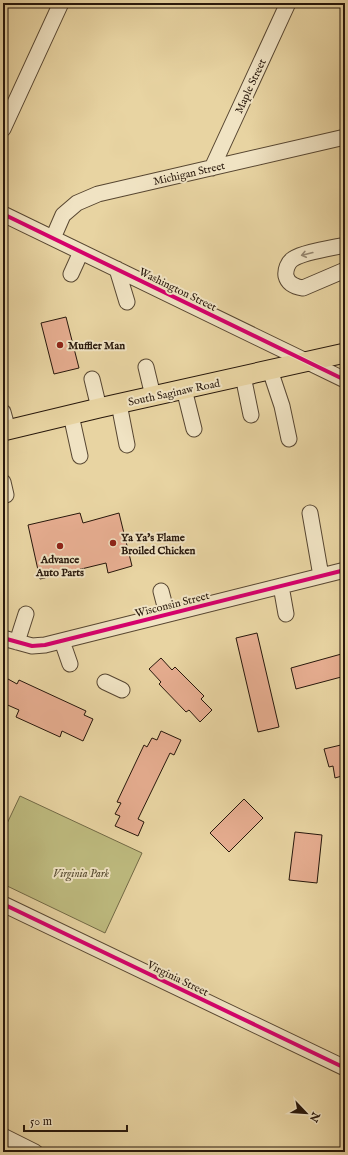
<svg xmlns="http://www.w3.org/2000/svg" width="348" height="1155" font-family="'IM FELL English',serif">
	<style>
		.green { fill: #bebb7f; stroke: #726945 }
		.building { fill: #e6ad90; stroke: #27170b }
		.lines { fill: none; stroke-linecap: round; stroke-linejoin: round }
		.minor-casing { stroke: #574631; stroke-width: 17 }
		.major-casing { stroke: #27170b; stroke-width: 21 }
		.minor { stroke: #f0e3c3; stroke-width: 15 }
		.major { stroke: #e8d4a2; stroke-width: 19 }
		.cycleway-casing { stroke: #f0e3c3; stroke-width: 6 }
		.cycleway { stroke: #d6006c; stroke-width: 4 }
		.oneway { stroke: #968770 }
		.poi-dot { fill: #8f2418; stroke: #f0e3c3; stroke-width: 1.5 }
		.labels { text-anchor: middle; stroke-width: 4; stroke-linejoin: round; paint-order: stroke }
		.street-label { font-size: 11px; fill: #27170b; stroke: #f0e3c3 }
		.poi-label { font-size: 11px; font-weight: bold; fill: #27170b; stroke: #f0e3c3; text-anchor: start }
		.park-label { font-size: 11px; font-style: italic; fill: #54482e; stroke: #f0e3c3 }
	</style>
	<rect width="100%" height="100%" fill="#e8d4a2"/>
	<filter id="stains"><feTurbulence type="fractalNoise" baseFrequency=".005" numOctaves="4"/><feColorMatrix values="0 0 0 0 .2 0 0 0 0 .09 0 0 0 0 .02 0 0 0 .5 -.17"/></filter>
	<radialGradient id="worn" r=".72"><stop offset=".6" stop-color="#630" stop-opacity="0"/><stop offset="1" stop-color="#630" stop-opacity=".3"/></radialGradient>
	<path class="green" d="M20,796L142,853L105,933L3,884V832Z"/>
	<path class="building" d="M66,317L79,368L54,374L41,323Z
		M80,513L83,523L119,513L132,566L108,573L106,563L40,579L28,525Z
		M257,633L279,727L258,732L236,638Z
		M345,653V676L296,689L291,668Z
		M161,658L172,670L175,667L204,696L201,699L212,710L200,722L189,710L186,712L159,684L161,682L149,669Z
		M8,679L17,684L19,680L86,711L84,715L93,719L83,741L62,731L60,737L16,717L19,710L3,703V689Z
		M161,731L181,740L174,755L170,753L138,819L144,822L138,836L115,826L120,816L115,814L121,803L117,802L144,745L147,747L152,738L157,740Z
		M345,744V775L335,778L333,766L329,767L324,749Z
		M244,799L263,818L229,852L210,833Z
		M295,832L322,835L317,883L289,880Z"/>
	<g class="lines">
		<defs>
			<path id="minor" d="M3,129L61,3
				M212,168L288,3
				M3,214L345,380
				M53,238L63,215L77,203L98,194L345,137
				M345,245C332,248 303,252 293,259C288,262 285,270 286,276C288,284 296,287 303,288L345,270
				M117,269L127,302
				M71,274L81,252
				M146,367L153,396
				M270,370L282,406L289,439
				M243,376L251,415
				M92,379L99,408
				M184,389L194,429
				M119,404L127,445
				M3,412L8,430
				M71,415L80,456
				M3,482L6,495
				M310,513L321,576
				M281,586L286,614
				M161,591L167,614
				M3,638L32,646L45,645L345,570
				M62,641L70,664
				M17,642L26,614
				M105,682L122,690
				M3,904L345,1068
				M3,1136L35,1152"/>
			<path id="major" d="M3,431L99,408L345,353"/>
		</defs>
		<use href="#minor" class="minor-casing"/>
		<use href="#major" class="major-casing"/>
		<use href="#minor" class="minor"/>
		<use href="#major" class="major"/>
		<defs>
			<path id="cycleway" d="M3,214L345,380
				M3,638L32,646L45,645L345,570
				M3,904L345,1068"/>
		</defs>
		<use href="#cycleway" class="cycleway-casing"/>
		<use href="#cycleway" class="cycleway"/>
	</g>
	<defs><path id="oneway-shaft" d="M-6 0H5M1.5-3L5.5 0L1.5 3" fill="none" stroke-width="1.6" stroke-linecap="round" stroke-linejoin="round"/></defs>
	<use class="oneway" href="#oneway-shaft" transform="translate(307 254) rotate(166)"/>
	<g class="poi-dot">
		<circle cx="60" cy="345" r="4"/>
		<circle cx="113" cy="543" r="4"/>
		<circle cx="60" cy="546" r="4"/>
	</g>
	<g class="labels">
		<g class="street-label">
			<text transform="translate(250 86) rotate(-65)" y="4">Maple Street</text>
			<text transform="translate(189 173) rotate(-13)" y="4">Michigan Street</text>
			<text transform="translate(178 289) rotate(26)" y="4">Washington Street</text>
			<text transform="translate(174 392) rotate(-12)" y="4">South Saginaw Road</text>
			<text transform="translate(172 604) rotate(-14)" y="4">Wisconsin Street</text>
			<text transform="translate(178 978) rotate(26)" y="4">Virginia Street</text>
		</g>
		<g class="poi-label">
			<text x="68" y="349">Muffler Man</text>
			<text x="121" y="541">Ya Ya's Flame<tspan x="121" dy="13">Broiled Chicken</tspan></text>
			<text x="60" y="563" text-anchor="middle">Advance<tspan x="60" dy="13">Auto Parts</tspan></text>
		</g>
		<g class="park-label">
			<text x="81" y="877">Virginia Park</text>
		</g>
	</g>
	<rect width="348" height="1155" fill="none" stroke="#e8d4a2" stroke-width="16"/>
	<rect x="4" y="4" width="340" height="1147" fill="none" stroke="#27170b" stroke-width="2"/>
	<rect x="8" y="8" width="332" height="1139" fill="none" stroke="#27170b"/>
	<g transform="translate(306 1113) rotate(115)" stroke="#f0e3c3" stroke-width="3" paint-order="stroke">
	<path d="M0-3L7 15L0 10L-7 15Z" fill="#27170b"/>
	<text y="-6" font-size="11" font-weight="bold" text-anchor="middle" fill="#27170b">N</text>
	</g>
	<path d="M24 1125v6h103v-6" fill="none" stroke="#27170b" stroke-width="2"/>
	<text x="30" y="1125" font-size="12" fill="#27170b" stroke="#f0e3c3" stroke-width="3" paint-order="stroke">50 m</text>
	<rect width="100%" height="100%" filter="url(#stains)"/>
	<rect width="100%" height="100%" fill="url(#worn)"/>
</svg>
